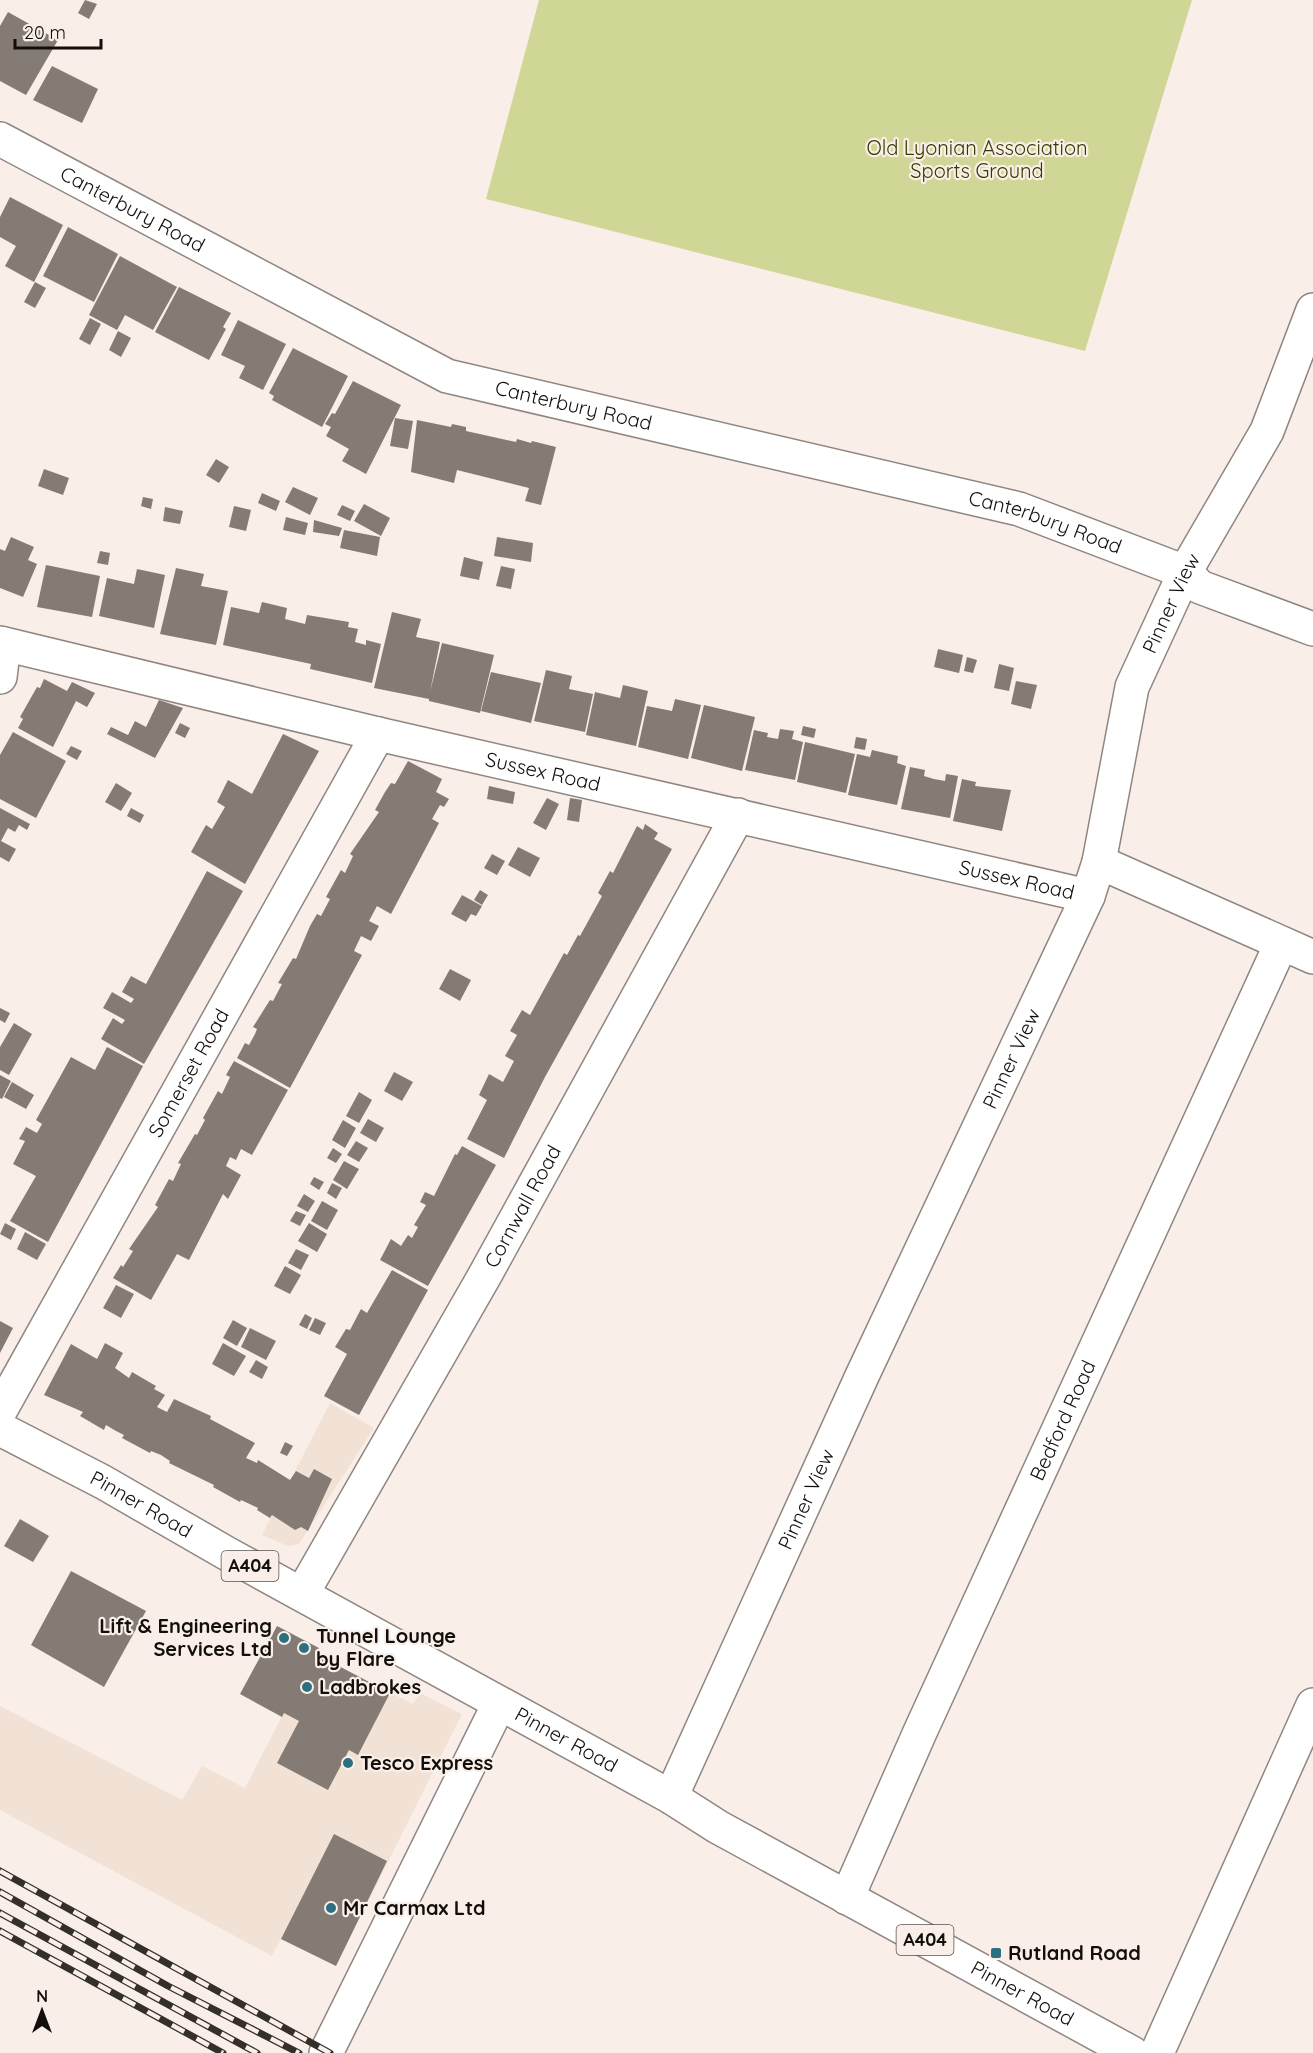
<svg xmlns="http://www.w3.org/2000/svg" width="1313" height="2053" font-family="Quicksand,sans-serif">
	<style>
		.built { fill: #f2e1d5 }
		.green { fill: #d0d696 }
		.building { fill: #847b74 }
		.lines { fill: none; stroke-linecap: round; stroke-linejoin: round }
		.street-casing { stroke: #908680; stroke-width: 36 }
		.secondary-casing { stroke: #908680; stroke-width: 36 }
		.primary-casing { stroke: #908680; stroke-width: 36 }
		.street { stroke: #fff; stroke-width: 33 }
		.secondary { stroke: #fff; stroke-width: 33 }
		.primary { stroke: #fff; stroke-width: 33 }
		.rail-casing { stroke: #332f2b; stroke-width: 7 }
		.rail { stroke: #faefe8; stroke-width: 4.5; stroke-dasharray: 14; stroke-linecap: butt }
		.poi-dot { fill: #2b707f; stroke: #faefe8; stroke-width: 2 }
		.labels { text-anchor: middle; stroke-width: 4.5; stroke-linejoin: round; paint-order: stroke }
		.shield { fill: #faefe8; stroke: #57524d; stroke-width: 1.5 }
		.shield-label { font-size: 18px; font-weight: bold; fill: #110e0b }
		.park-label { font-size: 20px; fill: #363900; stroke: #faefe8 }
		.street-label { font-size: 20px; fill: #110e0b; stroke: #faefe8 }
		.poi-label { font-size: 20px; font-weight: bold; fill: #110e0b; stroke: #faefe8; text-anchor: start }
	</style>
	<rect width="100%" height="100%" fill="#faefe8"/>
	<path class="built" d="M330,1403L374,1428L299,1544L288,1546L262,1535Z
		M330,1662L413,1704L420,1693L462,1714L336,1966L281,1939L272,1956L0,1810V1706L182,1800L202,1766L245,1788L282,1716Z"/>
	<path class="green" d="M539,0H1192L1085,351L486,199Z"/>
	<path class="building" d="M85,0L97,4L89,19L78,13Z
		M8,12L58,40L26,95L0,81V26Z
		M52,66L98,89L82,123L33,100Z
		M10,197L63,225L34,282L5,266L16,246L0,237V217Z
		M68,227L118,254L94,302L43,276Z
		M120,256L177,287L153,330L125,315L117,330L89,315Z
		M35,282L46,288L35,308L24,302Z
		M179,287L231,313L223,327L226,329L209,360L155,332Z
		M90,318L101,324L90,345L79,339Z
		M238,320L286,344L263,390L239,378L245,366L221,355Z
		M118,331L131,338L121,357L109,350Z
		M293,348L348,376L322,427L272,400L274,396L269,393Z
		M353,381L401,405L366,474L342,461L349,449L326,436L331,427L325,424L332,413L335,414Z
		M395,418L413,421L408,449L390,446Z
		M417,420L451,427L452,424L466,427V431L516,442L517,439L531,443L532,441L556,447L541,505L525,501L529,488L457,470L454,483L411,472Z
		M216,459L229,467L219,483L206,475Z
		M44,469L69,478L63,495L38,486Z
		M293,487L318,498L310,515L285,502Z
		M262,493L280,501L276,511L258,503Z
		M143,497L153,499L151,509L141,506Z
		M364,504L390,518L381,536L354,521Z
		M342,505L355,511L350,521L337,515Z
		M234,506L251,510L246,531L229,527Z
		M165,507L183,511L180,524L163,521Z
		M286,517L308,523L305,535L283,530Z
		M314,520L342,528L339,536L313,532Z
		M344,530L380,537L377,556L340,548Z
		M11,537L34,547L28,560L37,564L23,597L0,588V549L5,551Z
		M497,537L533,543L531,562L494,556Z
		M100,551L110,553L108,565L97,563Z
		M464,557L483,562L479,580L460,576Z
		M46,565L100,576L92,617L37,607Z
		M501,566L515,569L511,589L496,586Z
		M176,568L204,574L201,586L228,591L216,645L160,634Z
		M137,569L165,575L154,628L99,616L107,578L134,584Z
		M262,602L287,608L285,619L305,624L307,615L349,622L348,627L358,629L355,642L366,645V640L381,644L372,683L310,669L311,664L223,645L231,607L259,613Z
		M392,612L421,619L416,637L440,642L430,692L442,643L494,655L480,713L429,701V699L374,688Z
		M938,649L963,655L959,673L934,667Z
		M967,657L977,660L973,673L964,671Z
		M999,664L1014,668L1009,691L994,688Z
		M546,670L572,676L569,689L593,694L585,732L534,721Z
		M491,672L541,683L531,723L481,711Z
		M44,679L67,691L72,682L95,693L87,707L76,701L53,747L18,728L23,719L20,717L37,687L40,688Z
		M1016,681L1037,685L1031,709L1011,704Z
		M623,685L648,691L636,746L586,735L595,692L620,698Z
		M675,699L701,705L688,759L638,747L647,706L672,711Z
		M159,700L183,708L155,758L107,734L111,727L128,735L135,721L146,727Z
		M704,705L755,717L742,771L691,758Z
		M180,723L190,728L185,738L175,733Z
		M803,726L816,729L814,738L801,735Z
		M780,729L794,731L792,739L803,742L795,780L745,770L754,730L768,733L767,737L778,739Z
		M13,732L66,761L36,818L0,799V755Z
		M283,734L319,751L245,884L191,852L206,825L212,829L225,807L217,802L228,780L252,794Z
		M856,737L867,739L865,750L854,748Z
		M805,742L855,754L846,793L797,782Z
		M71,746L82,751L77,760L66,754Z
		M872,750L898,756L897,763L906,766L897,805L848,795L857,754L870,757Z
		M408,761L442,779L436,792L449,799L444,807L440,805L432,819L439,823L391,914L377,906L369,921L379,926L371,941L361,936L354,951L362,955L290,1088L237,1058L245,1043L249,1045L255,1034L257,1029L253,1027L270,1000L273,1001L282,984L278,983L293,958L296,959L310,926L317,914L321,916L330,899L326,897L341,870L345,873L353,856L350,854L379,812L375,810L385,792L391,783L395,784Z
		M910,767L925,770L924,776L934,779L945,781L946,774L958,776L950,818L901,809Z
		M962,779L976,782L975,786L1011,790L1002,831L953,821Z
		M116,783L132,793L121,811L105,802Z
		M489,786L515,792L513,804L487,799Z
		M547,798L559,804L546,830L533,823Z
		M570,798L582,800L579,822L567,820Z
		M0,808L30,824L27,830L19,825L15,832L8,828L1,841L16,849L9,862L0,857Z
		M131,808L144,815L140,823L127,816Z
		M645,824L658,833L654,839L672,849L545,1077L504,1158L467,1139L487,1100L479,1095L489,1074L503,1082L514,1061L505,1056L517,1035L510,1031L522,1010L530,1015L564,953L567,955L578,935L580,936L602,896L598,893L610,871L613,873L637,826L643,830Z
		M518,847L540,858L530,877L508,865Z
		M492,854L505,861L497,875L484,868Z
		M207,871L243,891L144,1064L101,1039L113,1018L122,1024L125,1020L103,1008L112,992L131,1003L134,999L122,992L131,976L146,984Z
		M480,890L488,895L482,905L474,900Z
		M462,895L482,906L476,916L471,914L466,922L451,914Z
		M450,969L471,980L460,1001L439,989Z
		M0,1008L10,1013L5,1023L0,1020Z
		M14,1023L32,1034L9,1075L0,1070V1047Z
		M107,1047L143,1066L48,1242L10,1221L36,1176L13,1164L25,1141L19,1139L26,1127L37,1133L42,1124L36,1120L71,1057L95,1070Z
		M234,1061L288,1090L252,1155L241,1149L236,1160L230,1157L226,1166L241,1175L228,1199L223,1194L189,1260L177,1254L151,1300L113,1278L121,1265L123,1267L133,1251L129,1249L158,1207L155,1205L169,1179L173,1181L181,1164L178,1163L195,1134L197,1135L205,1120L203,1118L218,1091L222,1094L230,1077L226,1075Z
		M394,1072L413,1082L402,1101L384,1091Z
		M0,1075L11,1081L2,1099L0,1098Z
		M12,1082L34,1095L26,1109L4,1097Z
		M359,1092L372,1100L359,1123L346,1116Z
		M368,1119L384,1128L376,1142L360,1133Z
		M343,1120L356,1128L345,1148L332,1140Z
		M356,1141L368,1148L359,1162L347,1155Z
		M462,1146L496,1165L428,1286L380,1260L391,1239L401,1246L408,1235L412,1238L418,1227L414,1225L426,1205L420,1202L425,1192L434,1196L455,1154L457,1155Z
		M333,1148L342,1154L336,1163L327,1158Z
		M344,1161L359,1169L347,1189L333,1180Z
		M314,1177L324,1182L319,1190L310,1184Z
		M332,1183L342,1188L336,1199L327,1193Z
		M304,1194L315,1201L308,1212L297,1206Z
		M322,1201L338,1210L327,1230L311,1221Z
		M296,1211L306,1215L300,1226L290,1221Z
		M5,1223L16,1229L11,1240L0,1234Z
		M309,1223L327,1234L317,1252L298,1241Z
		M25,1232L46,1244L37,1260L17,1249Z
		M296,1249L309,1255L301,1270L288,1263Z
		M285,1266L301,1275L290,1294L274,1286Z
		M392,1270L428,1290L359,1415L324,1396L347,1354L335,1347L346,1329L350,1330L361,1309L367,1313Z
		M116,1285L134,1294L121,1318L103,1308Z
		M305,1314L312,1318L307,1329L299,1325Z
		M315,1318L326,1323L320,1335L309,1330Z
		M233,1320L247,1328L237,1346L223,1338Z
		M0,1321L13,1328L0,1353Z
		M250,1328L276,1341L266,1360L241,1347Z
		M105,1343L123,1353L115,1368L129,1378L132,1372L156,1386L154,1389L165,1395L157,1407L167,1412L174,1399L211,1416L210,1419L255,1443L246,1458L257,1463L258,1460L290,1480L296,1471L309,1478L314,1469L332,1479L308,1531L301,1527L295,1530L272,1515L270,1518L257,1510L258,1508L241,1500L240,1502L213,1487L214,1485L169,1463L170,1461L161,1455L151,1451L150,1453L122,1438L124,1435L116,1431L106,1425L104,1430L80,1416L83,1412L44,1395L71,1344L97,1359Z
		M223,1343L246,1356L234,1376L212,1364Z
		M256,1360L268,1367L262,1379L249,1372Z
		M285,1442L293,1446L287,1456L280,1453Z
		M20,1519L49,1536L33,1562L4,1546Z
		M71,1571L146,1611L104,1687L31,1645Z
		M277,1626L319,1648L316,1654L390,1693L358,1755L349,1750L328,1790L277,1763L299,1721L284,1713L282,1717L240,1694Z
		M334,1834L387,1861L336,1966L281,1939Z"/>
	<g class="lines">
		<defs>
			<g id="street">
				<path id="s1" d="M0,139L447,376L1019,509L1185,572L1200,587L1313,629"/>
				<path id="s2" d="M0,643L378,734L1088,896"/>
				<path d="M0,677L4,644"/>
				<path d="M1099,862L1313,957"/>
				<path id="s3" d="M0,1411L378,734"/>
				<path id="s4" d="M302,1594L485,1275L738,815"/>
				<path id="s5" d="M847,1898L920,1732L1281,944"/>
				<path d="M1157,2053L1313,1705"/>
			</g>
			<g id="secondary">
				<path id="s6" d="M671,1797L862,1376L1088,896L1099,862L1132,687L1185,572L1267,431L1313,310"/>
				<path d="M326,2053L499,1704"/>
			</g>
			<g id="primary">
				<path id="s7" d="M0,1429L103,1482L226,1553L671,1797L718,1827L1132,2053"/>
			</g>
		</defs>
		<use href="#street" class="street-casing"/>
		<use href="#secondary" class="secondary-casing"/>
		<use href="#primary" class="primary-casing"/>
		<use href="#street" class="street"/>
		<use href="#secondary" class="secondary"/>
		<use href="#primary" class="primary"/>
		<defs>
			<path id="rail" d="M0,1871L330,2053
				M0,1892L168,1986L299,2053
				M0,1913L257,2053
				M0,1931L223,2053"/>
		</defs>
		<use href="#rail" class="rail-casing"/>
		<use href="#rail" class="rail"/>
	</g>
	<g class="poi-dot">
		<circle cx="284" cy="1638" r="6"/>
		<circle cx="304" cy="1648" r="6"/>
		<circle cx="307" cy="1687" r="6"/>
		<circle cx="348" cy="1763" r="6"/>
		<circle cx="331" cy="1908" r="6"/>
		<rect x="990" y="1947" width="12" height="12" rx="3"/>
	</g>
	<g class="labels">
		<g class="shield">
			<rect x="221.5" y="1551" width="57" height="30" rx="4.5"/>
			<rect x="896.5" y="1925" width="57" height="30" rx="4.5"/>
		</g>
		<g class="shield-label">
			<text x="250" y="1572">A404</text>
			<text x="925" y="1946">A404</text>
		</g>
		<g class="park-label">
			<text x="977" y="155">Old Lyonian Association<tspan x="977" dy="23">Sports Ground</tspan></text>
		</g>
		<g class="street-label">
			<text dy="7" stroke="none"><textPath href="#s1" startOffset="150">Canterbury Road</textPath></text>
			<text dy="7" stroke="none"><textPath href="#s1" startOffset="636">Canterbury Road</textPath></text>
			<text dy="7" stroke="none"><textPath href="#s1" startOffset="1122">Canterbury Road</textPath></text>
			<text dy="7" stroke="none"><textPath href="#s6" startOffset="1299">Pinner View</textPath></text>
			<text dy="7" stroke="none"><textPath href="#s2" startOffset="558">Sussex Road</textPath></text>
			<text dy="7" stroke="none"><textPath href="#s2" startOffset="1044">Sussex Road</textPath></text>
			<text dy="7" stroke="none"><textPath href="#s6" startOffset="813">Pinner View</textPath></text>
			<text dy="7" stroke="none"><textPath href="#s3" startOffset="387">Somerset Road</textPath></text>
			<text dy="7" stroke="none"><textPath href="#s4" startOffset="446">Cornwall Road</textPath></text>
			<text dy="7" stroke="none"><textPath href="#s5" startOffset="524">Bedford Road</textPath></text>
			<text dy="7" stroke="none"><textPath href="#s6" startOffset="327">Pinner View</textPath></text>
			<text dy="7" stroke="none"><textPath href="#s7" startOffset="160">Pinner Road</textPath></text>
			<text dy="7" stroke="none"><textPath href="#s7" startOffset="646">Pinner Road</textPath></text>
			<text dy="7" stroke="none"><textPath href="#s7" startOffset="1168">Pinner Road</textPath></text>
		</g>
		<g class="poi-label">
			<text x="272" y="1633" text-anchor="end">Lift &amp; Engineering<tspan x="272" dy="23">Services Ltd</tspan></text>
			<text x="316" y="1643">Tunnel Lounge<tspan x="316" dy="23">by Flare</tspan></text>
			<text x="319" y="1694">Ladbrokes</text>
			<text x="360" y="1770">Tesco Express</text>
			<text x="343" y="1915">Mr Carmax Ltd</text>
			<text x="1008" y="1960">Rutland Road</text>
		</g>
	</g>
	<g transform="translate(42 2011)" stroke="#faefe8" stroke-width="4.5" paint-order="stroke">
	<path d="M0-4.5L10 22L0 15L-10 22Z" fill="#110e0b"/>
	<text y="-9" font-size="16" font-weight="bold" text-anchor="middle" fill="#110e0b">N</text>
	</g>
	<path d="M15 39v9h86v-9" fill="none" stroke="#110e0b" stroke-width="3"/>
	<text x="24" y="39" font-size="18" fill="#110e0b" stroke="#faefe8" stroke-width="4.5" paint-order="stroke">20 m</text>
</svg>
